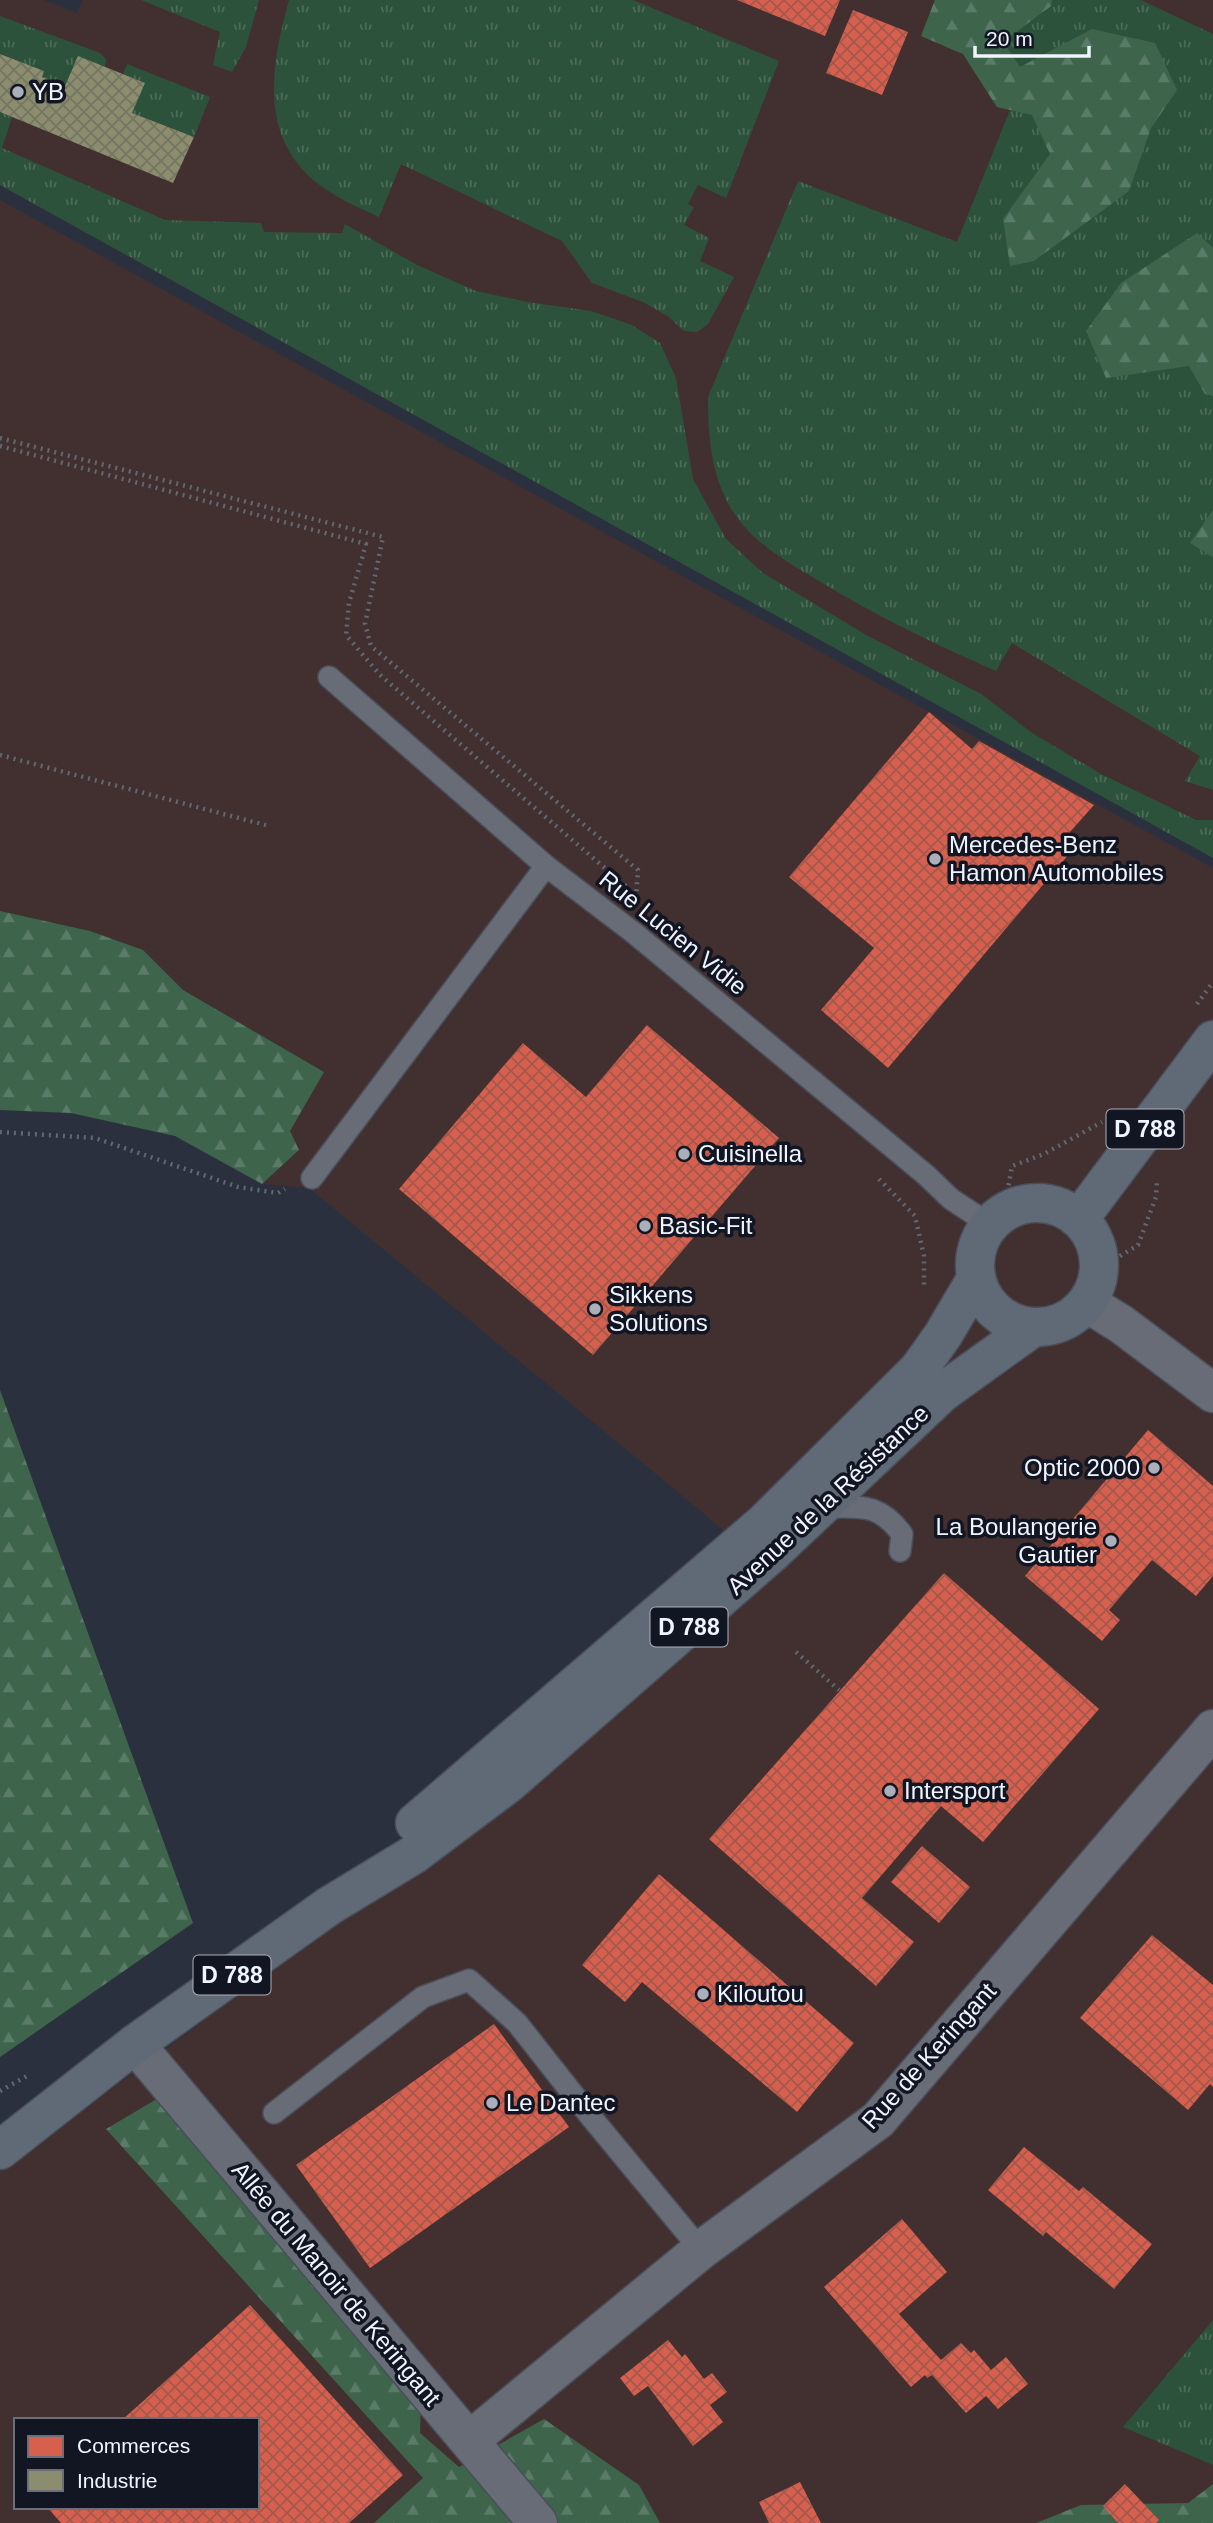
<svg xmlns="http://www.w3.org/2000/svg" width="1213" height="2523" font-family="Helvetica,sans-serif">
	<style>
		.commercial { fill: #41302f; fill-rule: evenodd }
		.grass { fill: url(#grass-tufts) }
		.forest { fill: url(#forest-firs) }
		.shops { fill: url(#shops-cross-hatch) }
		.industry { fill: url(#industry-cross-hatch) }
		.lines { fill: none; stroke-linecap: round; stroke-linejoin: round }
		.lane-casing { stroke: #4a4e59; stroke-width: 24 }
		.street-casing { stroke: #4a4e59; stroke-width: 41 }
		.primary-casing { stroke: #4a4e59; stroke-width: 41 }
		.path { stroke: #626772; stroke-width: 4.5; stroke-dasharray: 2 5; stroke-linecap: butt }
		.lane { stroke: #676c77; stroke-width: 21 }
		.street { stroke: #676c77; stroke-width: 38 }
		.primary { stroke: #606a76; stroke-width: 38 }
		.poi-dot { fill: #abafbc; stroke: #111622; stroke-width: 2.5 }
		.labels { text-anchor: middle; stroke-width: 7; stroke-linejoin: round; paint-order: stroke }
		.shield { fill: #111622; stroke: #adb1bd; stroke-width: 2 }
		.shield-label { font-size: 23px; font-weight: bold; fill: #f0f4ff }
		.poi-label { font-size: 24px; fill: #f0f4ff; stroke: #111622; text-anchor: start }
		.street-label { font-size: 24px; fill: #f0f4ff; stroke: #111622 }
	</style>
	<defs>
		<pattern id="grass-tufts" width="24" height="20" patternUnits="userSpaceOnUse" patternTransform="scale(1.75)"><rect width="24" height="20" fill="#2d523b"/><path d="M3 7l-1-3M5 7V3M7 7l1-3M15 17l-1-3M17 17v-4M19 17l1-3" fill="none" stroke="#4c6c58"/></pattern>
		<pattern id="forest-firs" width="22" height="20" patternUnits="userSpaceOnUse" patternTransform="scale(1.75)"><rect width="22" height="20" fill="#3e644c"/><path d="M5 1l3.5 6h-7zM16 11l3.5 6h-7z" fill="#5a7b67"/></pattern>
		<pattern id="shops-cross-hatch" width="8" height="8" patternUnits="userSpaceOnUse" patternTransform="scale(1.75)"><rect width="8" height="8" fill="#d6604d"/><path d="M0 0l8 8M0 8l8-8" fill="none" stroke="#a4584d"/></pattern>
		<pattern id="industry-cross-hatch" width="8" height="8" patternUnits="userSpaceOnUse" patternTransform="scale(1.75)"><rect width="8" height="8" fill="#8c8c6e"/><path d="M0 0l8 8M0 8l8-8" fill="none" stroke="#747562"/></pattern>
	</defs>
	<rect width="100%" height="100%" fill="#2b303f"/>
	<path class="commercial" d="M0,0H44L77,13L83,0H1213V857L0,185Z
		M0,200L1213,868V2320L1124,2426L1213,2465V2523H0V2171L278,1966L529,1788L774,1575L696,1507L309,1188L262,1184L299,1150L289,1131L324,1072L183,990L143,950L90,931L0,911ZM16,2420H257V2507H16Z"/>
	<path class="grass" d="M141,0H259L246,47L232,72L213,65L220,32Z
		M289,0H633L779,61L726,198L698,185L688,204L694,207L684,225L709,238L700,261L734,277L708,324L697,332L684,331L669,317L643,302L592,283L562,241L401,164L379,217C362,209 343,201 327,190C257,144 270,69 289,0Z
		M935,0H1141L1213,34V790L1185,781L1200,756L1012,643L996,671C935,644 876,616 819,581C788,563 752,542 732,510C711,476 708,435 708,397L798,181L957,242L1010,110L997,107L963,54L921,36Z
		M0,16L100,53L106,59L105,67L65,86L42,77L0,54Z
		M127,64L210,97L194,137L132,113L144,83L123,74Z
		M0,112L12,117L2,148L165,220L261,223L264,232L342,233L345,224L417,265L476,291L528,302L591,311L632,325L660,343L676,378L693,479L726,539L763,573L868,636L981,694L1032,733L1101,774L1196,820H1213V858L0,185Z
		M1213,2320V2465L1123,2427Z"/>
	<path class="forest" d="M935,0H1052L1051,6L1003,42L1020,67L1092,29L1155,43L1177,90L1151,128L1129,191L1034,261L1010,266L1003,219L1050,154L1032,115L997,107L963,54L921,36Z
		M1197,233L1213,248V396L1205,394L1189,366L1106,378L1086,331L1121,283Z
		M1213,510V557L1190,543Z
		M0,911L90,931L143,950L183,990L324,1072L290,1131L299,1150L262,1184L175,1136L71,1113L0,1110Z
		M0,1390L193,1923L0,2057Z
		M172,2090L422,2356L420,2433L459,2467L544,2419L639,2485L660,2523H374L423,2478L106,2129Z
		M1213,2484V2523H1036L1081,2505L1188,2503Z"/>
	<path class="shops" d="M737,0H840L825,36Z
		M853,10L908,32L882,95L826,73Z
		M929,712L972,749L979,741L1094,805L1070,832L1080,841L888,1068L821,1010L874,948L789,877Z
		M647,1025L779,1138L593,1355L399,1189L523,1043L586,1097Z
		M1148,1430L1213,1486V1576L1196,1596L1152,1560L1109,1610L1120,1620L1102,1641L1025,1576Z
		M944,1573L1099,1709L983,1842L941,1806L862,1898L914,1942L876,1986L709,1839Z
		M922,1846L970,1887L939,1923L891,1882Z
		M659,1874L854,2043L797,2112L642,1982L625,2002L582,1965Z
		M1152,1935L1213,1985V2087L1210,2084L1188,2110L1080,2018Z
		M494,2024L569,2127L370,2268L296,2165Z
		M1024,2147L1079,2191L1083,2187L1152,2244L1114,2289L1046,2232L1043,2236L988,2190Z
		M902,2219L947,2272L899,2314L941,2360L961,2343L971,2353L974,2350L991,2370L1006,2357L1028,2384L998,2409L986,2396L966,2413L932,2375L927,2378L925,2375L911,2387L824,2287Z
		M250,2305L403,2475L349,2523H61L47,2507H257V2420H122Z
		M668,2340L682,2357L685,2354L704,2379L712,2373L727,2392L710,2405L723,2422L693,2446L648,2386L634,2396L620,2378Z
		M800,2482L821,2523H769L759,2502Z
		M1125,2484L1159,2520L1156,2523H1118L1103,2506Z"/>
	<path class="industry" d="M0,54L44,71L42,77L65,86L78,56L145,83L132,113L194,137L173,183L0,112Z"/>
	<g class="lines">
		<defs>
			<path id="lane" d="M329,677L546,866L634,933L926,1175L951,1199L989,1224
				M312,1178L546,866
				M823,1507C860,1508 877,1501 902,1534L900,1551
				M274,2113L423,1997L469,1980L517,2023L591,2117L701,2250"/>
			<path id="street" d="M1087,1303L1121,1324L1213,1393
				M135,2044L538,2523
				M469,2441L701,2250L878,2120L1213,1729"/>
			<path id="primary" d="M975 1265a62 62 0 1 1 124 0a62 62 0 1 1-124 0Z
				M1079,1219L1213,1040
				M415,1823L764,1523L919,1369L943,1335L976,1279
				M0,2150L135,2044L329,1906L413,1855L509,1783L772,1553L943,1392L1032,1328"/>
		</defs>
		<use href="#lane" class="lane-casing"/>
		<use href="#street" class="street-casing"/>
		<use href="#primary" class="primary-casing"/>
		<path class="path" d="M0,438L383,537L365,624L371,646L638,870L636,898
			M0,446L366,544L349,603L346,635L380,675L627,887
			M0,755L269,826
			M1197,1004L1213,982
			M0,1132L95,1138L238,1187L278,1193L285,1189
			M879,1179L915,1216L924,1256V1288
			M1006,1199L1012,1166L1044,1154L1102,1122
			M1102,1267L1138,1245L1156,1197L1157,1181
			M796,1652L839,1690
			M0,2091L27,2076"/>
		<use href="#lane" class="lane"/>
		<use href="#street" class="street"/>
		<use href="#primary" class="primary"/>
	</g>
	<g class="poi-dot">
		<circle cx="18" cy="92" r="7"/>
		<circle cx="935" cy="859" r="7"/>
		<circle cx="684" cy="1154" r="7"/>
		<circle cx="645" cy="1226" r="7"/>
		<circle cx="595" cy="1309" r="7"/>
		<circle cx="1154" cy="1468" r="7"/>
		<circle cx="1111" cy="1541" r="7"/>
		<circle cx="890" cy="1791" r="7"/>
		<circle cx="703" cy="1994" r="7"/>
		<circle cx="492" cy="2103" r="7"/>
	</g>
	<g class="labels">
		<g class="shield">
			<rect x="1106.5" y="1109.5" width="77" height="39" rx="5"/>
			<rect x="650.5" y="1607.5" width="77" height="39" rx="5"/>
			<rect x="193.5" y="1955.5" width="77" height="39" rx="5"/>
		</g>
		<g class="shield-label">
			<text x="1145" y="1137">D 788</text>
			<text x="689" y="1635">D 788</text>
			<text x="232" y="1983">D 788</text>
		</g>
		<g class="poi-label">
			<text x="32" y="100">YB</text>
			<text x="949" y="853">Mercedes-Benz<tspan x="949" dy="28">Hamon Automobiles</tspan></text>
			<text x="698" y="1162">Cuisinella</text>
			<text x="659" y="1234">Basic-Fit</text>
			<text x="609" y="1303">Sikkens<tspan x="609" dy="28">Solutions</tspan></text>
			<text x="1140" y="1476" text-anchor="end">Optic 2000</text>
			<text x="1097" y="1535" text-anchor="end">La Boulangerie<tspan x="1097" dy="28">Gautier</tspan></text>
			<text x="904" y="1799">Intersport</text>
			<text x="717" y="2002">Kiloutou</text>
			<text x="506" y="2111">Le Dantec</text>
		</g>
		<g class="street-label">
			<text transform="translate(673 933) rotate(39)" y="8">Rue Lucien Vidie</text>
			<text transform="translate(828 1500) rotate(-43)" y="8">Avenue de la Résistance</text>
			<text transform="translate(929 2056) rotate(-48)" y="8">Rue de Keringant</text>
			<text transform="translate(336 2284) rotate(50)" y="8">Allée du Manoir de Keringant</text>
		</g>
	</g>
	<rect x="14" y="2418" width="245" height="91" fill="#111622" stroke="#6a6f7a" stroke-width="2"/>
	<rect x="28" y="2436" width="35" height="21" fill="#d6604d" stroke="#6a6f7a" stroke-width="2"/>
	<text x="77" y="2453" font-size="21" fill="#f0f4ff">Commerces</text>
	<rect x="28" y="2470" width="35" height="21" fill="#8c8c6e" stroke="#6a6f7a" stroke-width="2"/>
	<text x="77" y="2488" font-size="21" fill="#f0f4ff">Industrie</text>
	<path d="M975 46v10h114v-10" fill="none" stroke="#f0f4ff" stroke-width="3.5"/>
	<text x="986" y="46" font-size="21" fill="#f0f4ff" stroke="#111622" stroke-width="5" paint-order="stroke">20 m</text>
</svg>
